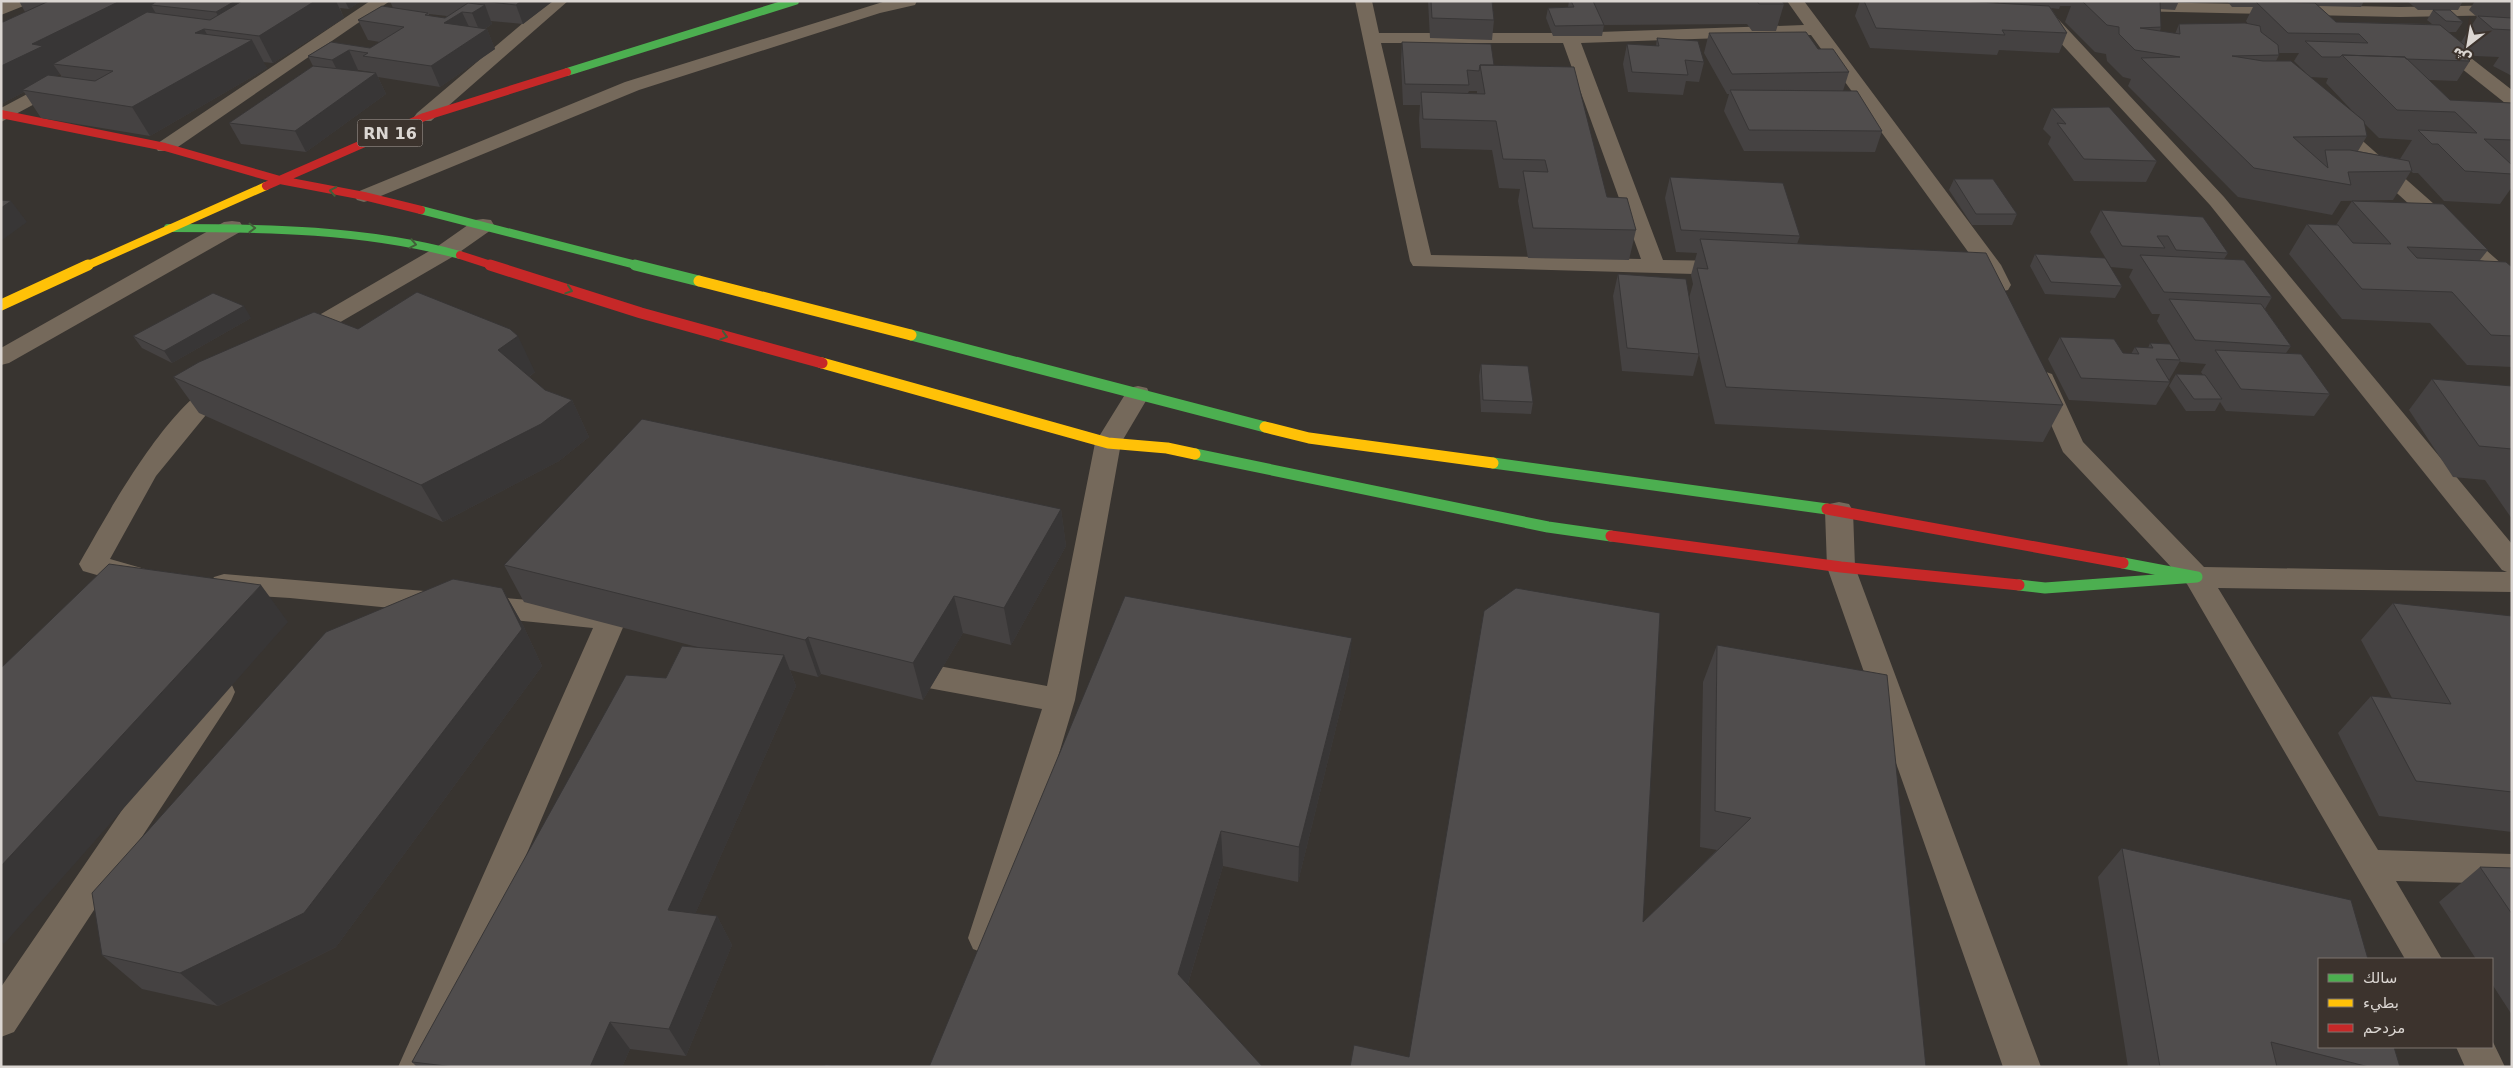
<svg xmlns="http://www.w3.org/2000/svg" width="2513" height="1068" font-family="'DejaVu Sans','Noto Sans Arabic',sans-serif">
	<style>
		.lines { fill: none; stroke-linecap: round; stroke-linejoin: round }
		.street { fill: #75695b; fill-rule: evenodd }
		.fast-far1 { stroke: #4caf50; stroke-width: 8 }
		.fast { stroke: #4caf50; stroke-width: 11 }
		.slow-far1 { stroke: #ffc107; stroke-width: 8 }
		.slow { stroke: #ffc107; stroke-width: 11 }
		.jam-far1 { stroke: #c62828; stroke-width: 8 }
		.jam { stroke: #c62828; stroke-width: 11 }
		.wall { fill: #454242; fill-rule: evenodd }
		.shaded-wall { fill: #383636 }
		.building { fill: #504d4d; stroke: #383636 }
		.oneway { stroke: #425e39 }
		.labels { text-anchor: middle; stroke-width: 5; stroke-linejoin: round; paint-order: stroke }
		.shield { fill: #3c332d; stroke: #aba5a0; stroke-width: 1 }
		.shield-label { font-size: 16px; font-weight: bold; fill: #dbd6d2 }
	</style>
	<rect width="100%" height="100%" fill="#383430"/>
	<g class="lines">
		<path class="street" d="M6,1H28L26,5L1,15V3Z
			M370,1H390L172,151H158L155,147L158,143Z
			M549,1H568L431,121H417L414,117L417,113Z
			M886,1H917L915,5L880,13L639,90L371,200L364,202L357,200L354,196L357,192L625,82Z
			M1355,1H1372L1379,33H1570L1804,25L1787,1H1804L2001,265L2011,285L2008,290L2000,292L1992,290L1982,271L1811,35L1581,43L1663,260L1730,261L1738,263L1741,268L1738,273L1730,275L1413,266L1410,261ZM1381,43H1563L1641,259L1431,255Z
			M2137,2L2400,7L2512,5V15L2400,17L2131,11L2128,7L2131,3Z
			M2039,4L2045,5L2224,197L2512,544V592L2218,588L2378,850L2512,854V884L2396,881L2442,959H2405L2187,584L2063,452L2031,379L2034,374L2043,371L2052,374L2083,442L2204,567L2507,572L2502,570L2210,205L2033,13L2030,9L2033,5Z
			M2438,36L2444,37L2512,90V105L2505,103L2432,45L2429,41L2432,37Z
			M61,76L68,78L70,82L68,86L1,122V108Z
			M2332,118L2339,120L2512,273V292L2504,290L2325,128L2322,124L2325,120Z
			M483,219L491,220L494,225L491,230L454,256L306,342L298,344L290,342L286,337L290,332L438,246L475,220Z
			M232,221L240,222L243,227L240,232L9,363L1,365V348L224,222Z
			M226,378L235,381L238,386L235,391L210,410L156,476L110,559L152,571L156,578L152,585L142,588L83,571L79,564C106,517 173,392 226,378Z
			M1138,386L1147,388L1150,394L1121,443L1075,700L1004,938L999,949L986,954L973,949L968,938L1042,709L901,683L890,679L886,671L890,663L901,659L1047,686L1095,443L1129,388Z
			M1839,502L1849,504L1853,511L1855,567L2041,1067H2003L1827,567L1825,511L1829,504Z
			M224,574L612,607L622,610L627,618L436,1067H398L593,628L290,598L224,594L214,591L210,584L214,577Z
			M220,680L231,683L235,692L231,701L14,1032L1,1037V987L209,683Z
			M2492,1040L2505,1067H2465L2456,1047H2492Z"/>
		<path class="fast-far1" d="M567,72L795,1
			M421,210L640,266
			M168,228C267,228 364,229 460,255"/>
		<path class="fast" d="M635,265L699,281
			M911,335L1265,427
			M1195,454L1548,527L1611,536
			M1493,463L1827,509
			M2019,585L2045,588L2197,577L2123,563"/>
		<path class="slow-far1" d="M86,266L266,186"/>
		<path class="slow" d="M699,281L911,335
			M1,305L88,265
			M822,363L1108,443L1167,448L1195,454
			M1265,427L1309,438L1493,463"/>
		<path class="jam-far1" d="M1,114L165,147L280,180L364,196L421,210
			M266,186L424,117L567,72
			M460,255L494,266"/>
		<path class="jam" d="M490,265L641,313L822,363
			M1827,509L2123,563
			M1611,536L1841,567L2019,585"/>
	</g>
	<path class="wall" d="M19,1H361L349,9L340,8L344,18L273,63L263,62L267,68L150,136L41,118L24,92L1,104V22H3L25,12ZM60,74L62,77L56,76Z
		M390,1H553L523,24L491,21L492,24L485,29H487L495,49L440,87L378,77L386,94L306,152L241,144L229,123L313,66L308,56L331,42L370,48L380,42L368,40L358,20L393,8ZM429,14L447,16L445,18L429,16ZM358,70L371,72V73L357,71Z
		M1428,1H1492L1494,20L1492,40L1430,38Z
		M1569,1H1782L1784,4L1776,31H1752L1747,24L1604,25L1602,36H1553L1546,18L1548,8L1568,7Z
		M1860,1H1960L1999,3L1997,1H2179L2175,10L2160,9L2161,27L2160,31L2175,34L2179,24H2248L2246,21L2253,7H2232L2227,1H2364L2361,7L2318,6L2336,22L2432,24L2427,20L2433,10H2418L2407,1H2463L2458,10H2445L2463,22L2456,32H2448L2461,42L2477,17L2469,10L2475,1H2512V76L2493,66L2499,57L2475,56L2473,55L2469,60L2470,61L2457,81L2429,80L2450,100L2512,103V187L2500,204L2444,201L2418,173H2413L2411,171L2393,200L2341,201L2332,215L2238,197L2128,86L2131,79L2123,77L2107,61L2106,54L2095,52L2065,22L2071,6H2060L2059,9L2051,8L2067,33L2059,53L1999,50L1997,55L1870,48L1855,16ZM2279,53H2299L2294,61L2308,75L2276,61L2279,55ZM2310,77L2328,78L2326,83L2359,118ZM2364,123L2379,138L2412,140L2400,159L2358,151L2367,136Z
		M1709,33L1818,49L1849,72L1843,91L1882,131L1875,152L1744,151L1724,111L1729,94H1727L1704,53Z
		M1657,38L1704,62L1699,82L1686,81L1683,95L1628,92L1623,64L1627,44L1656,46Z
		M1402,42L1494,65L1636,230L1629,260L1528,258L1518,201L1520,189L1499,188L1492,150L1421,148L1419,120L1420,105H1403L1401,62ZM1469,91H1477V94L1468,93Z
		M2052,108L2157,161L2146,182L2074,181L2048,144L2051,137L2043,129Z
		M1670,177L1800,236L1797,244L2063,405L2043,442L1715,424L1699,354L1693,376L1622,371L1613,296L1618,274L1689,298L1693,284L1691,275L1697,253L1676,252L1665,198Z
		M1954,179L2017,214L2012,225H1972L1949,190Z
		M2352,201L2488,250L2480,260L2512,267V367L2467,365L2430,323L2342,319L2289,254L2307,224L2336,225Z
		M2101,210L2228,253L2224,259L2272,297L2265,309L2291,346L2286,353L2330,394L2314,416L2226,411L2220,402L2215,411H2186L2169,386L2176,374L2203,375L2201,372L2206,364L2181,362L2180,361L2169,380L2170,382L2156,405L2069,400L2048,359L2060,337L2123,353L2131,354L2135,347L2148,348L2150,343L2178,356L2157,321L2160,314H2152L2129,277L2133,269L2111,267L2090,232Z
		M2035,254L2122,286L2115,298L2045,294L2030,266Z
		M251,318L172,363L142,348L133,336Z
		M358,329L535,372L529,377L545,390L572,400L589,437L559,461L443,522L199,413L173,377Z
		M1481,364L1533,402L1531,414L1481,412L1479,376Z
		M2432,379L2512,386V519L2485,480L2453,477L2409,410Z
		M1061,509L1066,546L1011,645L963,633L923,700L821,674L818,677L790,670L796,686L695,914L717,916L732,945L686,1056L630,1049L622,1067H417L412,1062L666,678L701,648L524,602L504,565Z
		M502,588L523,625L542,666L336,947L218,1006L142,989L102,955Z
		M2393,603L2512,616V832L2379,816L2338,733L2371,696L2392,698L2361,640Z
		M1717,645L1926,1067L1409,1057L1643,922L1717,850L1700,847L1703,682Z
		M1349,675L1298,882L1223,866L1188,984L929,1067Z
		M2122,848L2400,1067H2128L2098,877Z
		M2480,867L2512,868V1015L2492,984V959H2476L2439,902Z"/>
	<path class="shaded-wall" d="M120,1H188L151,5L158,17L53,64L60,74L27,91L22,90L24,92L1,104V66L32,44Z
		M235,1H279L226,31L216,12Z
		M307,1H336L344,18L273,63L259,36Z
		M345,1H361L349,9Z
		M521,1H553L523,24L516,5Z
		M485,5L492,24L480,32L472,13Z
		M462,12L471,31L444,23Z
		M204,29L219,56L195,33Z
		M487,29L495,49L440,87L431,66Z
		M252,40L267,68L150,136L132,107Z
		M349,50L358,70L342,80L332,60Z
		M376,73L386,94L306,152L295,131Z
		M11,201L27,222L1,241V208Z
		M244,306L251,318L172,363L164,351Z
		M518,336L535,372L515,387L498,350Z
		M572,400L589,437L559,461L443,522L421,485Z
		M1061,509L1066,546L1011,645L1004,608Z
		M261,585L288,622L4,944L1,942V866Z
		M502,588L523,625L542,666L336,947L218,1006L180,973Z
		M954,596L963,633L923,700L913,663Z
		M808,637L821,674L818,677L805,640Z
		M1352,638L1349,675L1298,882L1299,847Z
		M784,655L796,686L684,939L668,910Z
		M1221,831L1223,866L1181,1007L1178,974Z
		M717,916L732,945L686,1056L669,1029Z
		M610,1022L630,1049L622,1067H590Z"/>
	<path class="building" d="M49,1H120L32,44L43,46L1,66V22H3Z
		M157,1H235L216,12L151,5Z
		M242,1H315L259,36L204,29L195,33L252,40L132,107L22,90L48,75L95,81L113,71L53,64L147,12L210,20Z
		M482,1H521L516,5Z
		M1431,1H1492L1494,20L1432,18Z
		M1571,1H1593L1604,25L1555,26L1548,8L1574,7Z
		M1757,1H1782L1784,4H1759Z
		M1864,1H1960L2049,6L2067,33L2002,30L2005,35L1876,28Z
		M2082,1H2160L2161,27L2140,28L2180,34L2179,24L2245,23L2260,26L2261,32L2278,45L2279,55L2232,56L2263,61H2291L2364,121L2367,136L2293,137L2328,168L2325,150H2350L2409,161L2412,171L2348,172L2351,185L2254,168L2141,58L2180,57L2135,50L2119,34V27L2107,25Z
		M2256,2L2315,3L2336,22L2440,25L2474,53L2460,52L2470,61L2406,59L2405,57L2342,55L2340,57H2322L2305,41L2368,43L2359,34L2288,33Z
		M468,3L485,5L472,13L462,12L444,23L487,29L431,66L363,56L368,53L349,50L332,60L308,56L331,42L370,48L404,27L358,20L382,6L428,13L425,15L445,18Z
		M2433,10H2450L2463,22L2446,21Z
		M2478,16L2512,18V30L2493,29Z
		M1806,32L1818,49H1833L1849,72L1732,74L1709,33Z
		M1657,38L1698,41L1704,62L1685,60L1688,75L1632,72L1627,44L1659,46Z
		M1402,42L1491,44L1494,65H1480L1479,71L1467,70L1469,85L1405,84Z
		M2342,55L2405,57L2450,100L2512,103V140L2484,139L2512,165V174L2465,171L2438,144H2432L2418,130L2477,133L2455,112L2397,110Z
		M1480,65L1574,67L1607,197L1627,198L1636,230L1533,228L1523,171L1548,172L1545,160L1503,159L1496,121L1423,119L1421,92L1485,94Z
		M313,66L376,73L295,131L229,123Z
		M1730,90L1857,91L1882,131L1749,130Z
		M2109,107L2157,161L2084,159L2057,123L2066,124L2052,108Z
		M1670,177L1783,183L1800,236L1681,230Z
		M1954,179H1993L2017,214H1976Z
		M1,200L11,201L1,208Z
		M2352,201L2443,204L2488,250L2407,247L2417,258L2506,262L2512,267V336L2491,335L2452,292L2362,289L2307,224L2338,225L2353,243L2391,244Z
		M2101,210L2203,217L2228,253L2176,250L2168,236H2157L2165,248L2122,246Z
		M1700,239L1986,253L2063,405L1726,387L1697,268L1708,269Z
		M2035,254L2105,258L2122,286L2051,282Z
		M2140,255L2244,260L2272,297L2164,292Z
		M1618,274L1686,279L1699,354L1627,348Z
		M417,292L510,329L518,336L498,350L545,390L572,400L541,424L421,485L173,377L199,362L314,312L358,329Z
		M213,293L244,306L164,351L133,336Z
		M2169,299L2261,304L2291,346L2195,340Z
		M2060,337L2114,339L2123,353L2139,354L2135,347L2153,348L2150,343L2170,344L2180,360L2156,359L2170,382L2081,378Z
		M2215,350L2301,354L2330,394L2241,389Z
		M1481,364L1528,366L1533,402L1483,400Z
		M2176,374L2205,375L2222,399H2194Z
		M2432,379L2512,386V449L2479,446Z
		M642,419L1061,509L1004,608L954,596L913,663L808,637L805,640L504,565Z
		M109,564L261,585L1,866V668Z
		M453,579L502,588L522,629L304,913L180,973L102,955L92,893L326,632Z
		M1516,588L1660,613L1643,922L1751,818L1715,811L1717,645L1887,675L1926,1067H1350L1354,1045L1409,1057L1484,611Z
		M1125,596L1352,638L1299,847L1221,831L1178,974L1263,1067H929Z
		M2393,603L2512,616V792L2416,781L2371,696L2451,704Z
		M682,646L784,655L668,910L717,916L669,1029L610,1022L590,1067H455L412,1062L626,675L666,678Z
		M2122,848L2351,900L2368,959H2319V1047H2394L2400,1067H2369L2271,1042L2277,1067H2160Z
		M2480,867L2512,868V914Z
		M826,1065L842,1066L819,1067Z"/>
	<defs><path id="oneway-chevron" d="M-2-3.5L2.5 0L-2 3.5" fill="none" stroke-width="1.6" stroke-linecap="round" stroke-linejoin="round" transform="scale(1.25)"/></defs>
	<g class="oneway">
		<use href="#oneway-chevron" transform="translate(333 191) rotate(-170)"/>
		<use href="#oneway-chevron" transform="translate(252 228) rotate(1)"/>
		<use href="#oneway-chevron" transform="translate(413 244) rotate(11)"/>
		<use href="#oneway-chevron" transform="translate(569 290) rotate(18)"/>
		<use href="#oneway-chevron" transform="translate(724 336) rotate(16)"/>
	</g>
	<g class="labels">
		<rect class="shield" x="357.5" y="119.5" width="65" height="27" rx="4"/>
		<g class="shield-label">
			<text x="390" y="139">RN 16</text>
		</g>
	</g>
	<rect width="2513" height="1068" fill="none" stroke="#dbd6d2" stroke-width="5"/>
	<rect x="2318" y="958" width="175" height="90" fill="#3c332d" stroke="#7c746f"/>
	<rect x="2328" y="974" width="25" height="8" fill="#4caf50" stroke="#7c746f"/>
	<text x="2363" y="983" font-size="15" fill="#dbd6d2">سالك</text>
	<rect x="2328" y="999" width="25" height="8" fill="#ffc107" stroke="#7c746f"/>
	<text x="2363" y="1008" font-size="15" fill="#dbd6d2">بطيء</text>
	<rect x="2328" y="1024" width="25" height="8" fill="#c62828" stroke="#7c746f"/>
	<text x="2363" y="1033" font-size="15" fill="#dbd6d2">مزدحم</text>
	<g transform="translate(2468 45) rotate(211)" stroke="#3c332d" stroke-width="4" paint-order="stroke">
	<path d="M0-4L9 19L0 12L-9 19Z" fill="#dbd6d2"/>
	<text y="-8" font-size="14" font-weight="bold" text-anchor="middle" fill="#dbd6d2">ش</text>
	</g>
</svg>
